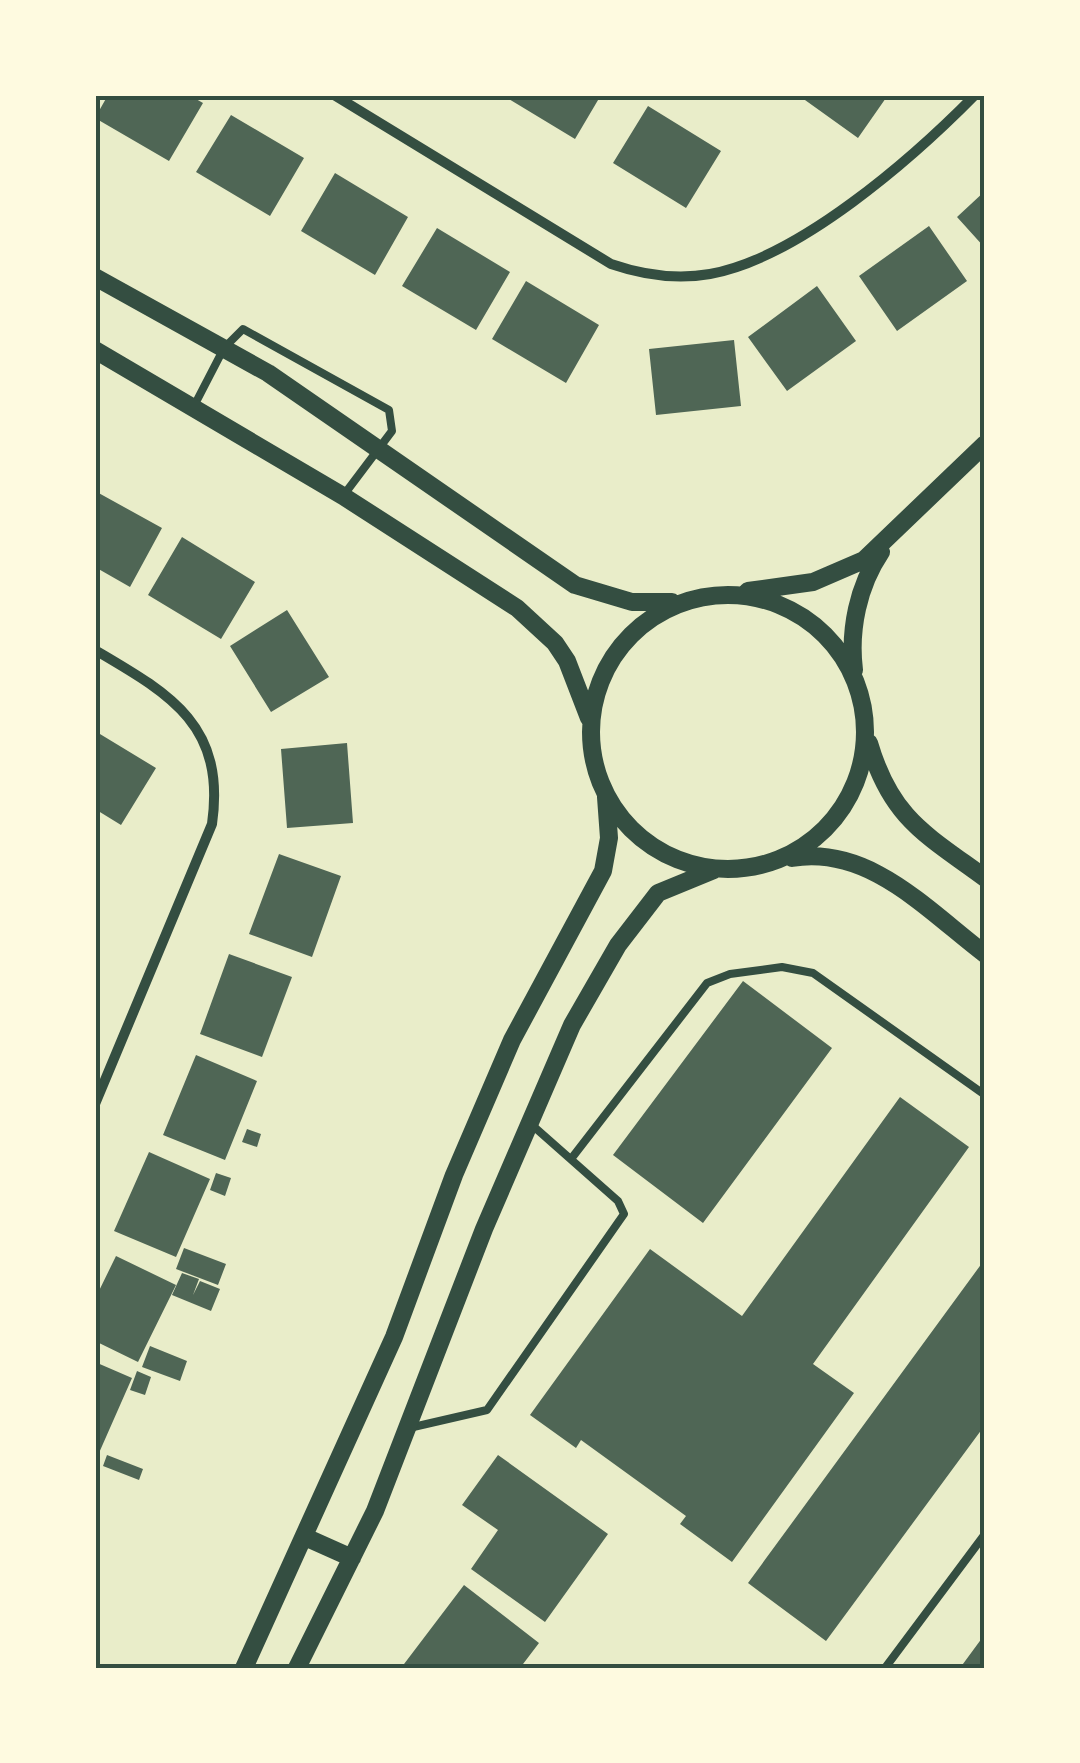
<svg xmlns="http://www.w3.org/2000/svg" width="1080" height="1763" font-family="Montserrat,sans-serif">
	<style>
		.building { fill: #4f6655 }
		.lines { fill: none; stroke-linecap: round; stroke-linejoin: round }
		.service { stroke: #344e41; stroke-width: 8 }
		.minor { stroke: #344e41; stroke-width: 10 }
		.tertiary { stroke: #344e41; stroke-width: 18 }
		.neatline { fill: none; stroke: #344e41; stroke-width: 4 }
	</style>
	<rect width="100%" height="100%" fill="#e9edc9"/>
	<path class="building" d="M108,95H189L203,103L169,161L95,118Z
		M502,95H601L575,139Z
		M798,95H888L858,138Z
		M648,106L721,151L686,208L613,163Z
		M231,115L304,158L270,216L196,172Z
		M335,173L408,217L375,275L301,231Z
		M985,191V248L957,217Z
		M929,226L967,281L897,331L859,276Z
		M437,228L510,272L476,330L402,286Z
		M526,281L599,325L566,383L492,339Z
		M817,286L856,341L787,391L748,337Z
		M734,340L741,406L656,415L649,349Z
		M95,491L162,528L130,587L95,567Z
		M182,537L255,582L221,639L148,595Z
		M287,610L329,677L271,712L230,646Z
		M95,731L156,768L121,825L95,809Z
		M347,743L353,823L287,828L281,749Z
		M279,854L341,876L312,957L249,934Z
		M229,954L292,977L262,1057L200,1034Z
		M743,981L832,1048L703,1223L613,1155Z
		M196,1055L257,1081L225,1160L163,1135Z
		M900,1097L969,1147L813,1364L854,1393L732,1562L680,1524L686,1516L581,1440L576,1448L530,1415L650,1249L742,1316Z
		M247,1129L261,1134L257,1147L242,1142Z
		M149,1152L210,1179L176,1257L114,1231Z
		M216,1173L231,1178L225,1196L210,1190Z
		M184,1248L226,1264L218,1285L176,1269Z
		M116,1256L176,1285L138,1362L95,1341V1299Z
		M985,1259V1425L826,1641L748,1583Z
		M182,1273L199,1279L193,1295L200,1281L220,1289L211,1311L172,1295Z
		M150,1346L187,1361L180,1381L142,1367Z
		M95,1362L132,1378L95,1462Z
		M137,1371L151,1377L145,1395L130,1390Z
		M107,1455L143,1469L139,1480L103,1466Z
		M498,1455L608,1534L545,1622L471,1569L498,1530L462,1505Z
		M464,1585L539,1643L520,1668H401Z
		M985,1634V1668H960Z"/>
	<g class="lines">
		<path class="service" d="M194,406L224,348L243,329L389,410L392,431L343,496
			M571,1159L707,983L730,974L782,967L813,973L985,1095
			M409,1428L487,1410L624,1214L618,1201L532,1125
			M885,1668L985,1534"/>
		<path class="minor" d="M334,95L611,264C643,275 676,280 710,274C799,258 913,158 975,95
			M95,650C170,694 226,725 212,824L95,1104"/>
		<path class="tertiary" d="M95,277L268,373L575,585L632,602H672
			M95,350L343,496L517,608L555,643L567,661L589,718
			M748,591L813,582L864,560L985,444
			M591 732a137 137 0 1 1 274 0a137 137 0 1 1-274 0Z
			M854,670C849,630 858,586 881,552
			M869,743C891,818 925,834 985,878
			M792,858C869,845 927,910 985,954
			M305,1537L352,1558
			M244,1668L394,1337L454,1175L512,1040L603,871L609,838L606,797
			M297,1668L375,1511L484,1229L572,1025L618,945L658,893L714,870"/>
	</g>
	<rect width="1080" height="1763" fill="none" stroke="#fefae0" stroke-width="195"/>
	<rect x="98" y="98" width="884" height="1568" class="neatline"/>
</svg>
